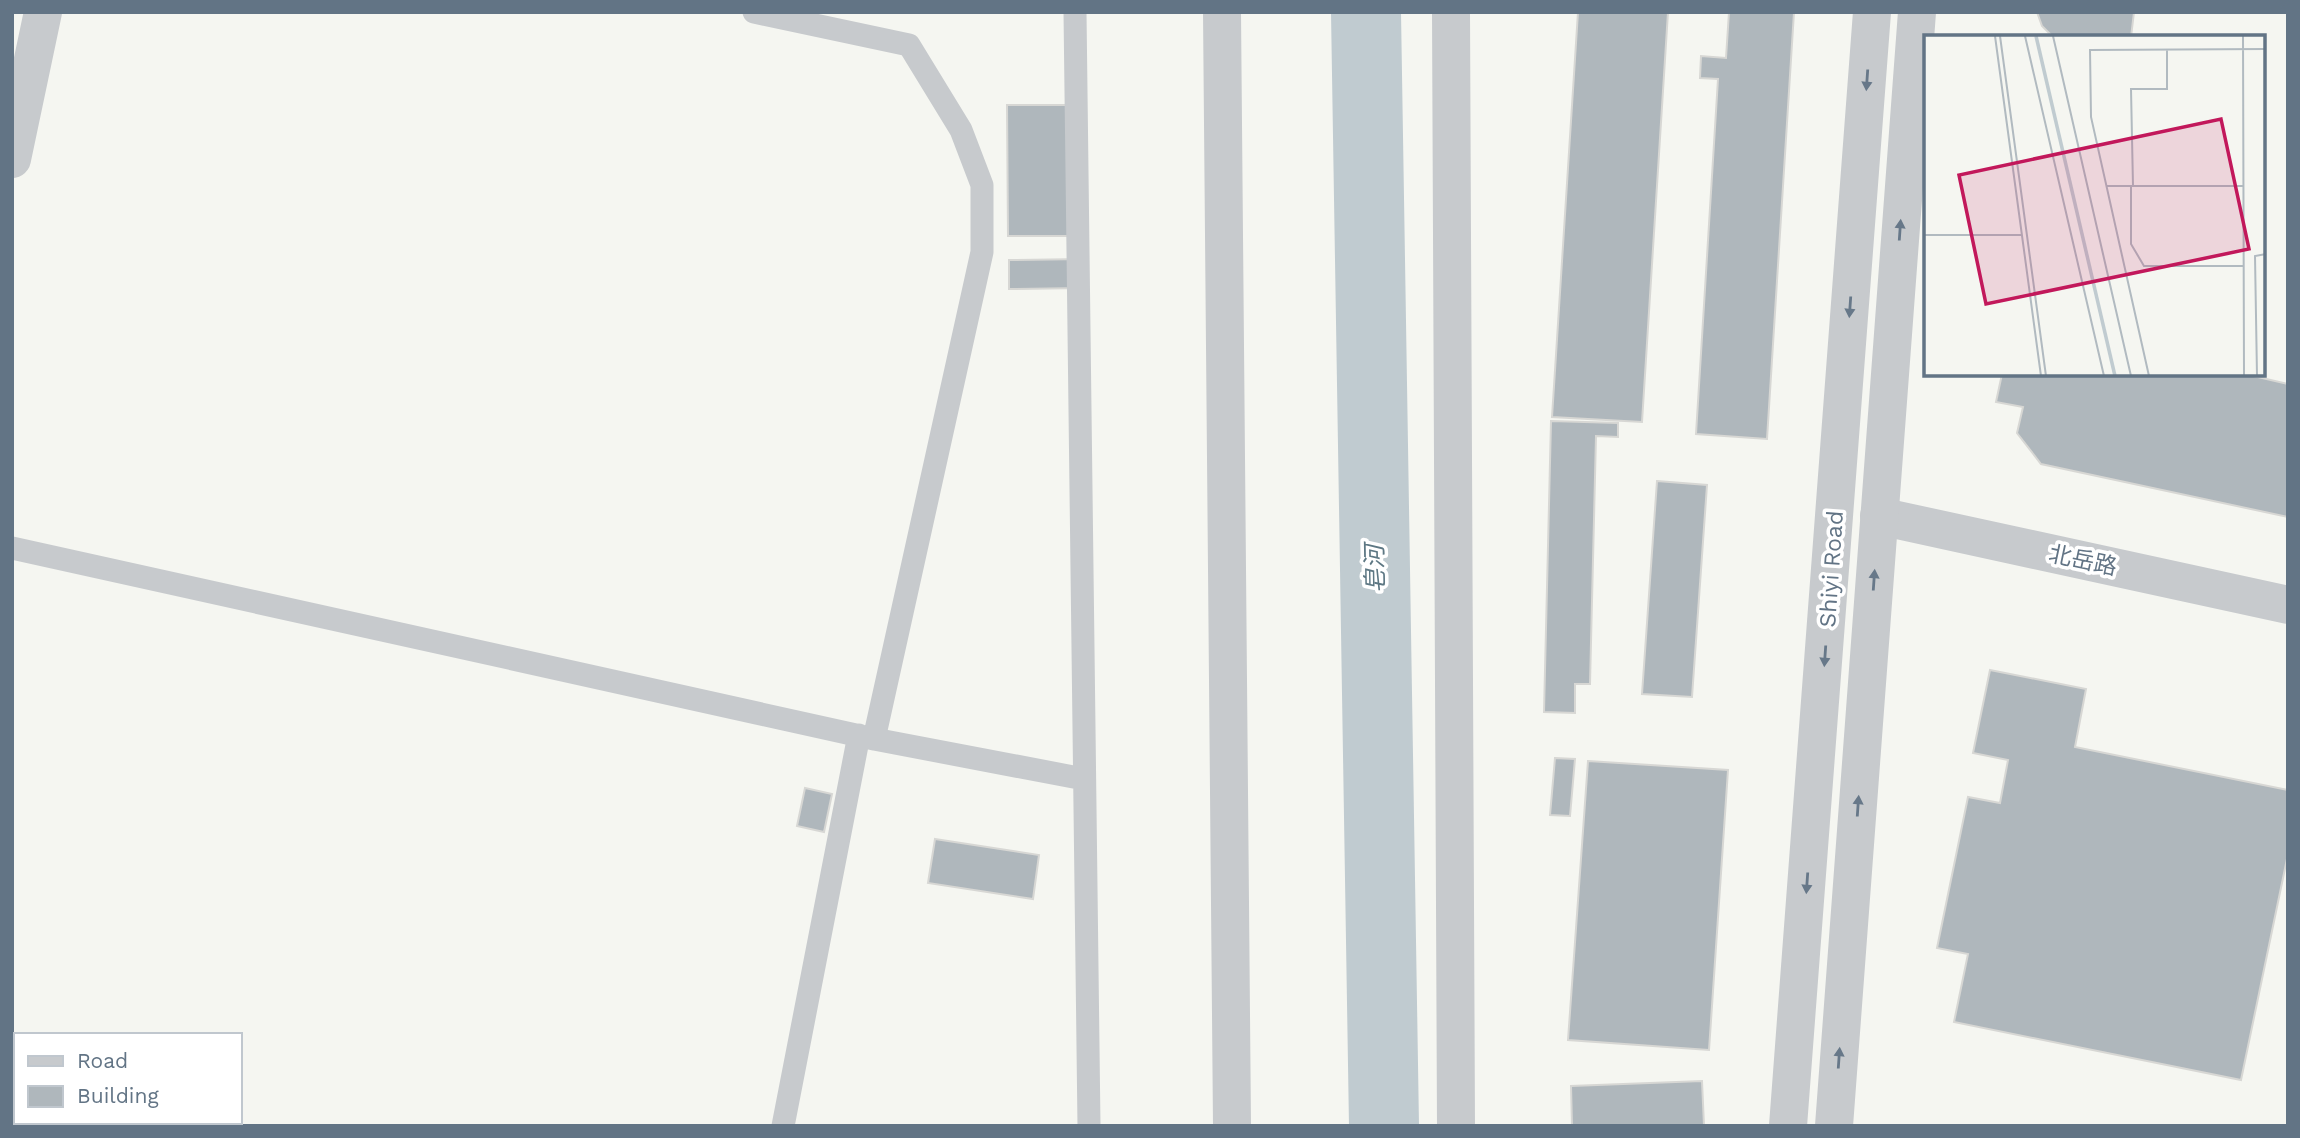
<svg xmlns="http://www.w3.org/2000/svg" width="2300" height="1138" font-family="'Work Sans','Noto Sans SC',sans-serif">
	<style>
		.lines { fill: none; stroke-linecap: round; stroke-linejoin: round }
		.river { stroke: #c0cbd0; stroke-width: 70 }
		.building { fill: #afb7bc; stroke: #d7d7d4; stroke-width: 2 }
		.service { stroke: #c7cacd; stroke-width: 23 }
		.minor { stroke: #c7cacd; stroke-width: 38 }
		.tertiary { stroke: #c7cacd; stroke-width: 38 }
		.oneway { fill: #677889 }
		.labels { text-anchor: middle; stroke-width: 7; stroke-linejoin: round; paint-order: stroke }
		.street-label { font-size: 23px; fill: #627485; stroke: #fff }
		.water-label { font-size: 24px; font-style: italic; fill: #5d7783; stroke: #fff }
		.inset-river { fill: none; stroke: #c0cbd0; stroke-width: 3.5 }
		.inset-road { fill: none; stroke: #b1bac0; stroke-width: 2 }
		.view { fill: #c2185b; fill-opacity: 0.15; stroke: #c2185b; stroke-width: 3.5 }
		.inset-edge { fill: none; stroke: #627485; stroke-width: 3.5 }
	</style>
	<rect width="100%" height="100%" fill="#f5f6f1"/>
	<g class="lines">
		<path class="river" d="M1366,12L1384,1126"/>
	</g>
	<path class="building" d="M1578,12H1668L1642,422L1552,417Z
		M1729,12H1794L1767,439L1696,434L1718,79L1700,78L1701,56L1726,58Z
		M2037,12H2134L2131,37H2053L2042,26Z
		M1007,105H1085L1086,236H1008Z
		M1083,259L1082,288L1009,289V260Z
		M2002,374H2245L2288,384V517L2041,464L2017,433L2023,407L1996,402Z
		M1551,421L1618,423V437L1596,436L1590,684H1575V713L1544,712Z
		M1657,481L1707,485L1692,697L1642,694Z
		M1990,670L2086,689L2075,747L2288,790V854L2241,1080L1954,1022L1968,954L1937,948L1968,797L2000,803L2008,760L1973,753Z
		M1555,758L1575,759L1570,816L1550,815Z
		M1588,761L1728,770L1709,1050L1568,1040Z
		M805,788L832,794L824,832L797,826Z
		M935,839L1039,855L1033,899L928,883Z
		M1702,1081L1704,1126H1572L1571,1086Z"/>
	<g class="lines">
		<path class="service" d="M754,12L909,45L961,130L982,185V252L874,739
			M1075,12L1089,1126
			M12,548L874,739L1084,779
			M783,1126L859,735"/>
		<path class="minor" d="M1222,12L1232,1126
			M1451,12L1456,1126
			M12,159L43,12
			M1879,516L2288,605"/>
		<path class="tertiary" d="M1788,1126L1872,12
			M1834,1126L1917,12"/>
	</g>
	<defs><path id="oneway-solid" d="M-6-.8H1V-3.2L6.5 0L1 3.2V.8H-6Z" transform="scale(1.75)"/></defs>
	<g class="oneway">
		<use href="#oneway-solid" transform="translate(1867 80) rotate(94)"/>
		<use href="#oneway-solid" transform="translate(1900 230) rotate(-86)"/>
		<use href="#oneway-solid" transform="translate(1850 307) rotate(94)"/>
		<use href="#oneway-solid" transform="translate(1874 580) rotate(-86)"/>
		<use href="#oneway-solid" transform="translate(1825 656) rotate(94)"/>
		<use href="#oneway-solid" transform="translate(1858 806) rotate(-86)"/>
		<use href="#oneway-solid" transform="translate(1807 883) rotate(94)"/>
		<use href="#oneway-solid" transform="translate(1839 1058) rotate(-86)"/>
	</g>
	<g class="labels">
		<g class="street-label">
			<text transform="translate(2083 560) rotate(12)" y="8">北岳路</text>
			<text transform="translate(1831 569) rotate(-86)" y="8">Shiyi Road</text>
		</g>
		<g class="water-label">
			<text transform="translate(1375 569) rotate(-91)" y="8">皂河</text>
		</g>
	</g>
	<g transform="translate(1924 35)">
		<rect width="341" height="341" fill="#f5f6f1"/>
		<path class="inset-river" d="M112,1L191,341"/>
		<path class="inset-road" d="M71,1L117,341M76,1L122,341M101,1L180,341M129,1L207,341M319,1L320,341M182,151H320M207,151V209L220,231H320M209,151L207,54H243V14M0,200H98M225,341L167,82L166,15L342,14M333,341L331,221L342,219"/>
		<path class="view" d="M297,84L325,214L62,269L35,140Z"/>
		<rect width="341" height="341" class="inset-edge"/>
	</g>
	<rect width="2300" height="1138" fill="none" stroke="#627485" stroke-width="28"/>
	<rect x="14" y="1033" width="228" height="91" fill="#ffffff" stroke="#c0c7ce" stroke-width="2"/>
	<rect x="28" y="1056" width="35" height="10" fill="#c7cacd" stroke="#c0c7ce" stroke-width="2"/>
	<text x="77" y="1068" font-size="21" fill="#627485">Road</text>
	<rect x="28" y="1086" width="35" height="21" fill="#afb7bc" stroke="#c0c7ce" stroke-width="2"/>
	<text x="77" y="1103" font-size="21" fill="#627485">Building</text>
</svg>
